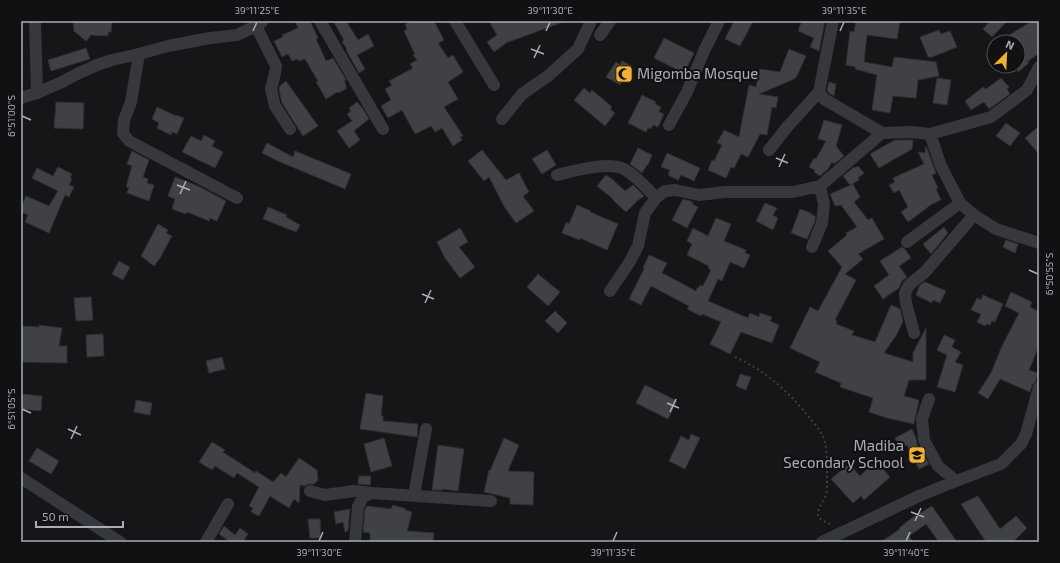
<svg xmlns="http://www.w3.org/2000/svg" width="1060" height="563" font-family="'Exo 2',sans-serif">
	<style>
		.building { fill: #404145; stroke: #303034 }
		.lines { fill: none; stroke-linecap: round; stroke-linejoin: round }
		.path { stroke: #3d3f44; stroke-width: 2; stroke-dasharray: 2 3; stroke-linecap: butt }
		.minor { stroke: #37383d; stroke-width: 12 }
		.ticks { fill: none; stroke: #a8adb8; stroke-width: 1.5 }
		.labels { text-anchor: middle; stroke-width: 4; stroke-linejoin: round; paint-order: stroke }
		.poi-label { font-size: 15px; fill: #a8adb8; stroke: #111113; text-anchor: start }
		.neatline { fill: none; stroke: #a8adb8; stroke-width: 1.5 }
		.ticks-label { font-size: 10px; text-anchor: middle; fill: #a8adb8 }
	</style>
	<rect width="100%" height="100%" fill="#161618"/>
	<path class="building" d="M73,21H112L111,32H108V36L91,35L86,41L74,31Z
		M295,21H310L318,38L316,39L326,61L333,58L346,80L344,81L346,85V89L338,93L337,92L326,99L316,82L318,81L305,59L299,61L298,59L292,61L288,54L282,57L274,41L283,37L282,35L298,28Z
		M333,21H346L358,40L368,34L374,46L357,55L365,69L359,73L346,50L347,49L342,42L344,40Z
		M412,21H434L444,40L438,43L448,58L453,55L463,72L448,82L458,99L444,107L463,136L460,137L462,140L453,146L442,128L435,132L431,126L415,134L402,110L388,118L381,106L391,100L385,89L392,85L389,81L413,68L410,64L417,60L413,55L415,54L404,31L407,29L405,24Z
		M489,21H563V22L506,43L494,52L487,42L497,35Z
		M734,21H753L740,46L725,39Z
		M802,21H825L819,51L810,47L814,38L798,31Z
		M856,21H900L897,39L867,35L864,62L892,67L894,57L936,62L939,76L918,80L916,98L893,96L890,113L872,110L877,75L855,69L856,67L846,65L850,31L854,32Z
		M990,21H1007L992,37L983,29Z
		M1032,21H1039V53L1027,62L1029,63L1018,72V42H998Z
		M939,30L941,34L950,31L957,47L932,57H928L920,37Z
		M664,38L694,53L684,73L654,58Z
		M86,48L90,59L51,71L48,60Z
		M789,49L806,56L797,76L794,79L759,94L778,97L776,108L772,107L767,135L760,134L748,157L741,154L734,168L731,167L726,178L708,170L712,160L714,161L722,145L717,143L724,130L739,137L749,85L756,87L760,69L780,72Z
		M622,61L632,66L620,85L606,77L616,62L620,65Z
		M937,78L951,80L947,105L933,103Z
		M1001,78L1009,87L1007,89L1010,94L989,109L984,102L971,110L965,101L983,87L986,89Z
		M286,81L318,126L303,136L282,103L279,89L280,86Z
		M829,82L836,84L834,96L829,93L827,90Z
		M584,88L590,93L592,90L612,107L610,109L615,113L605,126L574,100Z
		M642,95L656,102L655,104L661,107L659,112L664,114L658,127L653,125L651,129L648,128L646,132L628,123Z
		M56,102L84,103L83,129L54,128Z
		M357,102L363,109L369,119L354,131L360,140L349,148L337,131L352,121L347,114L351,111L349,108Z
		M157,107L176,116V115L184,118L177,134L172,132L171,135L157,128L159,123L152,119Z
		M824,120L842,125L836,146L844,156L834,164L832,162L828,169L820,176L814,172L815,170L809,167L814,158L816,159L826,141L818,139Z
		M1006,123L1020,133L1010,146L996,136Z
		M1039,126V154L1025,138Z
		M204,135L215,141L212,146L223,152L215,168L182,152L191,136L201,141Z
		M895,140H913L912,149L879,168L870,154Z
		M267,143L293,157L295,151L351,174L345,189L278,161L262,153Z
		M926,146L936,173L932,175L938,188L936,189L941,200L932,204L908,222L901,212L908,207L899,190L894,193L889,185L895,182L893,178L924,164L918,152L925,153Z
		M638,148L652,155L648,165H647L642,173L630,164Z
		M482,150L506,180L519,173L529,192L523,196L534,211L516,223L505,208L489,177L484,181L468,161Z
		M547,150L556,165L542,174L532,159Z
		M132,151L149,160L143,177L148,179L147,183L154,185L149,201L127,193L129,188L126,187L132,166L127,164Z
		M667,153L700,168L694,181L681,175L678,180L668,175L670,170L661,167Z
		M858,166L864,173L858,178L859,180L850,185L843,176L854,167L855,168Z
		M58,167L72,174L70,178L72,179L69,185L74,187L69,197L65,195L49,233L25,222L28,215L21,212V208L26,196L49,206L58,191L32,178L37,168L53,176Z
		M606,175L613,180L625,191L633,185L644,196L637,201L626,212L613,200V199L597,186Z
		M175,177L198,186L226,201L217,221L210,218L209,221L187,212L186,214L172,209L175,199L168,196Z
		M853,184L860,197L854,202L868,220L872,218L884,239L858,254L863,259L845,274L856,280L835,320L837,321L836,324L854,331L852,335L875,342L891,305L900,309L903,321L897,334L884,353L913,362V353L926,328V380H909L904,396L919,400L914,424L887,418L869,412L873,398L840,387L841,383L815,372L820,362L790,348L810,307L818,311L842,267L828,251L847,235L846,233L857,227L841,205L835,206L830,194Z
		M683,199L693,202L692,204L698,207L687,228L672,220Z
		M765,203L777,208L773,215L778,218L773,230L756,221Z
		M577,205L591,211L590,212L618,224L607,250L580,238V240L562,233L566,222L569,224Z
		M268,207L287,215L286,217L300,225L296,232L263,219Z
		M800,209L811,213V214L815,216V221L807,239L791,233Z
		M716,218L731,224L724,241L746,250L745,253L750,255L744,268L730,262L722,281L718,279L708,301L748,318L750,313L759,317L760,313L772,317L770,321L779,325L772,343L741,332L730,354L710,344L721,322L702,314L701,316L687,309L689,306L651,286L641,305L629,299L644,269L643,268L649,255L667,263L662,273L696,291L697,288H698L700,285L703,286L711,270L708,268L709,266L687,255L692,244L687,241L693,228L708,236Z
		M158,224L168,230L166,233L172,236L160,258L154,266L141,256Z
		M944,227L948,233L931,254L923,244Z
		M460,228L468,242L459,247L475,267L460,278L445,258L437,242Z
		M1006,240L1018,244L1015,253L1003,247Z
		M902,247L905,249L911,258L899,266L907,277L902,281L899,288L883,299L874,286L889,275L880,261Z
		M119,261L130,267L123,280L112,274Z
		M538,274L560,292L548,306L527,287Z
		M925,282L946,291L940,303L933,300L932,303L916,295L920,285Z
		M1011,292L1032,302L1030,307L1039,312V346L1029,370L1038,373L1036,381L1032,385L1030,392L1000,379L988,399L978,393L991,373L1002,346L1019,313L1005,306Z
		M983,295L1003,304L995,322L992,321L990,325L987,324L985,326L977,322L981,314L971,310L977,298L981,300Z
		M91,297L93,320L76,321L74,298Z
		M555,311L567,323L558,333L545,321Z
		M39,325L62,328L59,346H67V363L21,362V326L39,327Z
		M103,334L104,356L87,357L86,335Z
		M944,335L955,340L952,347L961,352L955,362L963,365L955,392L937,387L947,355L937,350Z
		M222,357L225,369L209,373L206,361Z
		M740,374L751,377L746,390L736,386Z
		M645,385L677,401L668,419L636,403Z
		M366,393L383,396L381,416H383V421L418,424L417,437L360,429Z
		M21,394L42,396L41,411L21,409Z
		M136,400L152,403L150,415L134,412Z
		M912,429L916,438L917,444L929,464L919,469L907,445L901,448L895,438Z
		M691,434L700,438L685,469L669,461L681,436L689,440Z
		M384,438L392,466L371,472L364,444Z
		M504,438L519,445L508,471L534,472L533,505L510,504V498L484,492L489,470L490,471Z
		M212,442L225,450L223,452L255,473L256,471L273,482L281,473L286,477L299,458L317,470L318,480L314,484H308L305,486L300,485L299,503L294,499L289,508L270,496L259,516L251,512L253,508L249,506L259,487L237,473L234,478L215,466L212,470L199,462Z
		M438,445L464,449L458,491L443,489V490H432Z
		M37,448L59,461L51,474L29,461Z
		M876,461L890,477L864,500L861,496L853,503L831,479L849,464L860,476Z
		M359,476H371L370,485L358,484Z
		M978,496L1000,529L1016,516L1027,528L1013,542H986L961,504Z
		M393,505L406,509L405,510L412,512L407,531L434,533L433,542H370V533L363,532L365,509L367,506L391,509Z
		M932,506L957,542H939L926,524L909,536L913,542H881L900,529L899,528L912,518Z
		M350,509L348,531L345,532L343,522L336,524L334,512Z
		M308,519H320L321,538H310Z
		M224,526L235,535L240,528L248,534L244,540L246,542H230L219,534Z"/>
	<g class="lines">
		<path class="path" d="M735,357C764,370 788,391 808,416C814,423 821,431 824,439C828,452 827,471 827,485C827,488 827,493 825,497C822,505 818,506 818,517L825,522L832,525"/>
		<path class="minor" d="M35,21L37,93
			M320,21L383,129
			M455,21L494,85
			M833,21L819,92L824,99L882,133L911,132L930,134L991,117L1027,90L1039,67
			M256,26L276,66L275,73L271,89L275,106L290,129
			M600,35L610,21
			M139,54L131,102L124,120L123,133L129,141L237,198
			M21,98L37,93L62,82L77,74L97,65L112,60L139,54L168,46L210,38L237,35L256,26L263,21
			M502,119L522,94L548,76L578,49L591,21
			M669,125L687,92L704,51L719,21
			M930,134L941,166L960,203L974,215L996,229L1039,243
			M769,150L788,126L819,92
			M557,175C574,171 608,161 624,169C636,176 647,188 656,198
			M907,242L960,203
			M812,247L822,223L824,204L820,186
			M610,291L629,263L638,246L645,213L656,198L665,191L675,190L699,195L725,192H793L820,186L882,133
			M914,333L906,303L905,293L909,285L925,272L974,215
			M929,399L922,419L924,440L938,466L956,481
			M21,478L120,542
			M310,491L325,495L354,491L372,493
			M414,495L426,429
			M206,542L228,504
			M355,542L358,507L363,497L372,493L491,501
			M822,542L919,496L956,481L1001,464L1021,444L1026,434L1039,387"/>
	</g>
	<path class="ticks" d="M253,31L257,22M546,31L550,22M840,31L844,22M531,49L544,54M534,58L540,45M22,116L31,120M776,158L788,163M779,167L785,154M177,185L190,190M180,194L186,181M1029,270L1038,274M422,294L434,299M425,303L431,290M667,403L679,408M22,409L31,413M670,412L676,399M68,429L81,435M71,439L77,426M911,512L924,517M915,521L921,508M319,541L323,532M613,541L617,532M906,541L910,532"/>
	<defs>
		<symbol id="mosque-square" viewBox="-11 -11 22 22"><rect x="-9" y="-9" width="18" height="18" rx="4" fill="#f2b134" stroke="#111113"/><path d="M3.5-4.9A6 6 0 1 0 3.5 4.9A5 5 0 1 1 3.5-4.9Z" fill="#111"/></symbol>
		<symbol id="school-square" viewBox="-11 -11 22 22"><rect x="-9" y="-9" width="18" height="18" rx="4" fill="#f2b134" stroke="#111113"/><path d="M0-5L7-2L0 1L-7-2ZM-4 1L0 2.5L4 1V4Q0 6-4 4Z" fill="#111"/></symbol>
	</defs>
	<g fill-rule="evenodd">
		<use href="#mosque-square" x="614" y="64" width="20" height="20"/>
		<use href="#school-square" x="907" y="445" width="20" height="20"/>
	</g>
	<g class="labels">
		<g class="poi-label">
			<text x="637" y="79">Migomba Mosque</text>
			<text x="904" y="451" text-anchor="end">Madiba<tspan x="904" dy="17">Secondary School</tspan></text>
		</g>
	</g>
	<rect width="1060" height="563" fill="none" stroke="#111113" stroke-width="44"/>
	<g transform="translate(1006 54) rotate(24)"><circle r="19" fill="#111113" stroke="#4d4f55"/>
	<path d="M0-3L7 15L0 10L-7 15Z" fill="#f2b134"/>
	<text y="-6" font-size="11" font-weight="bold" text-anchor="middle" fill="#a8adb8">N</text>
	</g>
	<path d="M36 521v6h87v-6" fill="none" stroke="#a8adb8" stroke-width="2"/>
	<text x="42" y="521" font-size="12" fill="#a8adb8" stroke="#111113" stroke-width="3" paint-order="stroke">50 m</text>
	<rect x="22" y="22" width="1016" height="519" class="neatline"/>
	<g class="ticks-label">
		<text x="257" y="14">39°11'25"E</text>
		<text x="550" y="14">39°11'30"E</text>
		<text x="844" y="14">39°11'35"E</text>
		<text transform="translate(11 116) rotate(-90)" y="4">6°51'00"S</text>
		<text transform="translate(1049 274) rotate(-90)" y="4">6°50'55"S</text>
		<text transform="translate(11 409) rotate(-90)" y="4">6°51'05"S</text>
		<text x="319" y="556">39°11'30"E</text>
		<text x="613" y="556">39°11'35"E</text>
		<text x="906" y="556">39°11'40"E</text>
	</g>
</svg>
